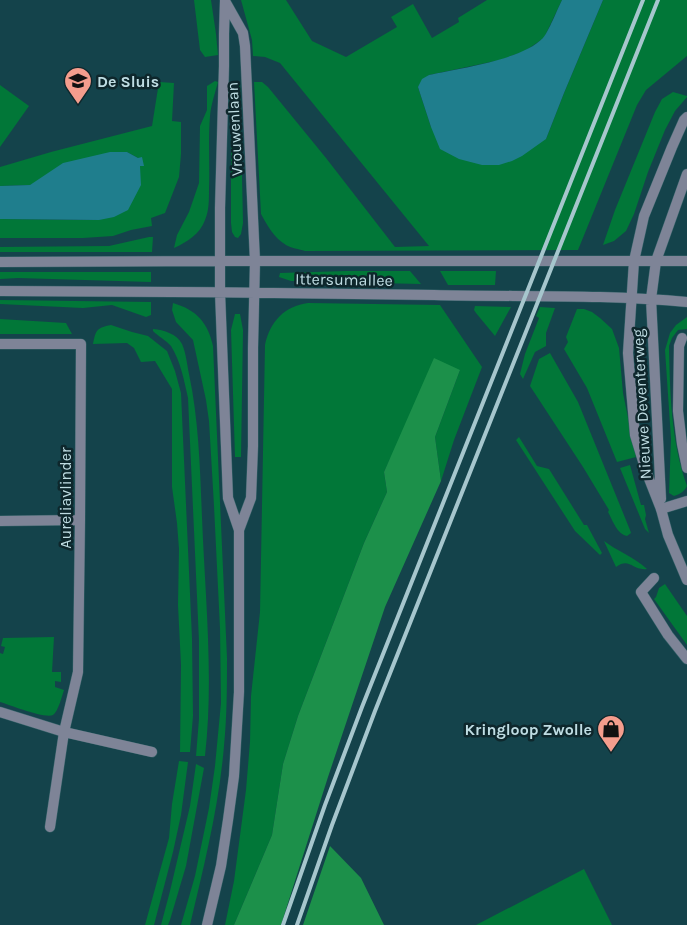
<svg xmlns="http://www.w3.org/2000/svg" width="687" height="925" font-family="Karla,sans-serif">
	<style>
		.green { fill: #017738 }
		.forest { fill: #1c904a }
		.water { fill: #1f7e8d }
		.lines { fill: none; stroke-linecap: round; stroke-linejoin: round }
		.minor-casing { stroke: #366269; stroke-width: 11 }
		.tertiary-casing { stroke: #366269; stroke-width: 11 }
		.minor { stroke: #7e8497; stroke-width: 10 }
		.tertiary { stroke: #7e8497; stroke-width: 10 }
		.rail { stroke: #a6c6cd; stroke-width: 4 }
		.labels { text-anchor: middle; stroke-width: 5; stroke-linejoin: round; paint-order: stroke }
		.poi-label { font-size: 16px; font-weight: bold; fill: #bfdde3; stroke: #0e272c; text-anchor: start }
		.street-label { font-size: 16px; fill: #bfdde3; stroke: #0e272c }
	</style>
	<rect width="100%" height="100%" fill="#14434b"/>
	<path class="green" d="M194,0H211L216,34L218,55L205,57L200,50Z
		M241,0H286L312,41L346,57L397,27L391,17L413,4L432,38L459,22L458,18L487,0H562L544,38L525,51L500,60L429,75L418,87L431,127L546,139L564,93L603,0H687V56L646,90L637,105L578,250L305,251C299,249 291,248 286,245C274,238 267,225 261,214L254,82H262L268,87L326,158L395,247L429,246L280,63L265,57L253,56L252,40Z
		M215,81L218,82C215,93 211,105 210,116C208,141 210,165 209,190C209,200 209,211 205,220C200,234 187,242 174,248L177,235L189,212L199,183L200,126L207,110V86Z
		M159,82L174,83L172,121L181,122V154L179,177L165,213L151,218L152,226L131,230L113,236L83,238H0V219L99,220L140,166H143L138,158L127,152L30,185L0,186V167L51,152L152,126Z
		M231,83H240L243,223L241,234L238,238L235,237L232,232L231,223Z
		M0,85L29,106L0,147Z
		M673,92L687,96V97L675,111L665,130L648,172L634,214L626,231L614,241L603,245L615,210L655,112L662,99Z
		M149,237H153L152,252H0V247L109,246Z
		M346,271H410L421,284L291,281L279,277L280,273Z
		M440,271H496L495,285H448Z
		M0,272H151V282L18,278L0,279Z
		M0,300L151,302V315L146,317L112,305L83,308L0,304Z
		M173,303C197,310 208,323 213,346L227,658C227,687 227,716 224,746C219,806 204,866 190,925H181L195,876L209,808L215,766L221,703L220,628L214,506L209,421L206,400L193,340L176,322L172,310Z
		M308,303L440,305L482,367L454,440L441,481L435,437L460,370L390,459L384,472L387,492L364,543L298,716L283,764L272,835L234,925H225L234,881L246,790L250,742L251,696L260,612L265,345C270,321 285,306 308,303Z
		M475,306L511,307L495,336L476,313L474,310Z
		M540,307L555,308L546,333V346L535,352L523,379L520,374L525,354L539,318L536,316Z
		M577,309H584L592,312L600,318L612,329L619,348L623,393L636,457L617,462L587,388L564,349L568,342L566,337Z
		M235,314H240L243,330L241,457H235L231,330Z
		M687,317V329L678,330L672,338L669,346C670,393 671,441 687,486C684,492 680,494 674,496L669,493L671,439L665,350L670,333L676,325Z
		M0,319L66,323L72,334H0Z
		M111,325L132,332L148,336L167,351L175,371L181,393L192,638L193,716L190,752H180L181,665L178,605L179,549L177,523L172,487V389L155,361L141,362L134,348L127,343L93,344C96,330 96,328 111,325Z
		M153,329C164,330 177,334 182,344C186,353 187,364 189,374C199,421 200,469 202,517C205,596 214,677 205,756H196L199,719V641L188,398C184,381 181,362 171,346C167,341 158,336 153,331Z
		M550,353L578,402L630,530L631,533L627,536C617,534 613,521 608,512L609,510L583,467L530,386L539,359Z
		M519,437L537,466L549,469L584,525H587L602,553L600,555L575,531L516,440Z
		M630,465L641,505H644L646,515L645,519L649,533L645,529L620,468Z
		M604,541C617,551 634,557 647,569C632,571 630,557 616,567Z
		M665,584L687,616V645L654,599L656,597L659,588Z
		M54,637L52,672H61V682L55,681V687L64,690C62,696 58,712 53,715C45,719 10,705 0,702V653L3,654L5,647L1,646L3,638Z
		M179,761L188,762L181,815L173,852L154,925H145L169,838L172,804Z
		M196,764L204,768L186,866L170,920L168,925H161L170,891L190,806Z
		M584,869L612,925H476Z"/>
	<path class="forest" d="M434,358L460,370L435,437L441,481L385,607L328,777L281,925H234L272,835L283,764L298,716L364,543L387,492L384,472Z
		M330,846L361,878L384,925H303Z"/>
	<path class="water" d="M562,0H603L564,93L546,139L522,156L512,161L499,165H482L459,159L440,149L431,127L418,87L422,79L429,75C460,68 522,60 543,38C548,33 558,8 562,0Z
		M110,152H127L138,158L142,157L144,166H140L141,185L128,210L114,217L99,220L0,219V186L30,185L63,163Z"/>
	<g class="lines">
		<defs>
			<path id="minor" d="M634,261L644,216L672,147L684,120L687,117
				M656,261L687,174
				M682,338L679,346L678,411L682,444L687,468
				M0,344H81L80,520L78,672L64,732L50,827
				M661,509L687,501
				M0,521L80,520
				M654,578L641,592L668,635L687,659
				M0,712L64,732L152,752"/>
			<path id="tertiary" d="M225,1L243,33L245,46L255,261L253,348V446L251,498L239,530
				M634,261L628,353L635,435L646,471L661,509L668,535L687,580
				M656,261L651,299L661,499
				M0,262L220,261H687
				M0,291C145,291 289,293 434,295C518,297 603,294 687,302
				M207,925L221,866L228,820L234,776L239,692V530L228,498L220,292V208L224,66V34L225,1"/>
		</defs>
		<use href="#minor" class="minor-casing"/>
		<use href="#tertiary" class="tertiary-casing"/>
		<use href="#minor" class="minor"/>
		<use href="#tertiary" class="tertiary"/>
		<path class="rail" d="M283,925L325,805L362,707L643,0
			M297,925L332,825L375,711L658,0"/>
	</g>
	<defs>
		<symbol id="school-pin" viewBox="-11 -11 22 30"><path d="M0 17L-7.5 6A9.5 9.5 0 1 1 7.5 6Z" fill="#f49d8d" stroke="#0e272c"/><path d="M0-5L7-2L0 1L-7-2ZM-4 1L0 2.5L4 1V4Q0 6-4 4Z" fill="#111"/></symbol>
		<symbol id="shop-pin" viewBox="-11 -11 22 30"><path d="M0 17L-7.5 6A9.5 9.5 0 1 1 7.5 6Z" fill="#f49d8d" stroke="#0e272c"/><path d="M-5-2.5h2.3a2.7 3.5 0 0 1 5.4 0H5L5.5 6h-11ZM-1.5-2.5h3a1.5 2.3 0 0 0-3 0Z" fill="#111"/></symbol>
	</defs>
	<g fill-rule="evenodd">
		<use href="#school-pin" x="62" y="65" width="32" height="43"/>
		<use href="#shop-pin" x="595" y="713" width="32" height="43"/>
	</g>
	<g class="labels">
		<g class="poi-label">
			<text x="97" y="87">De Sluis</text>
			<text x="592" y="735" text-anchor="end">Kringloop Zwolle</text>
		</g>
		<g class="street-label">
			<text transform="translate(234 129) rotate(-93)" y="6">Vrouwenlaan</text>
			<text transform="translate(344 279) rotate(1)" y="6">Ittersumallee</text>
			<text transform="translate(641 404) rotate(-93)" y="6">Nieuwe Deventerweg</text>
			<text transform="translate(65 498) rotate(-90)" y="6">Aureliavlinder</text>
		</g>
	</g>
</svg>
